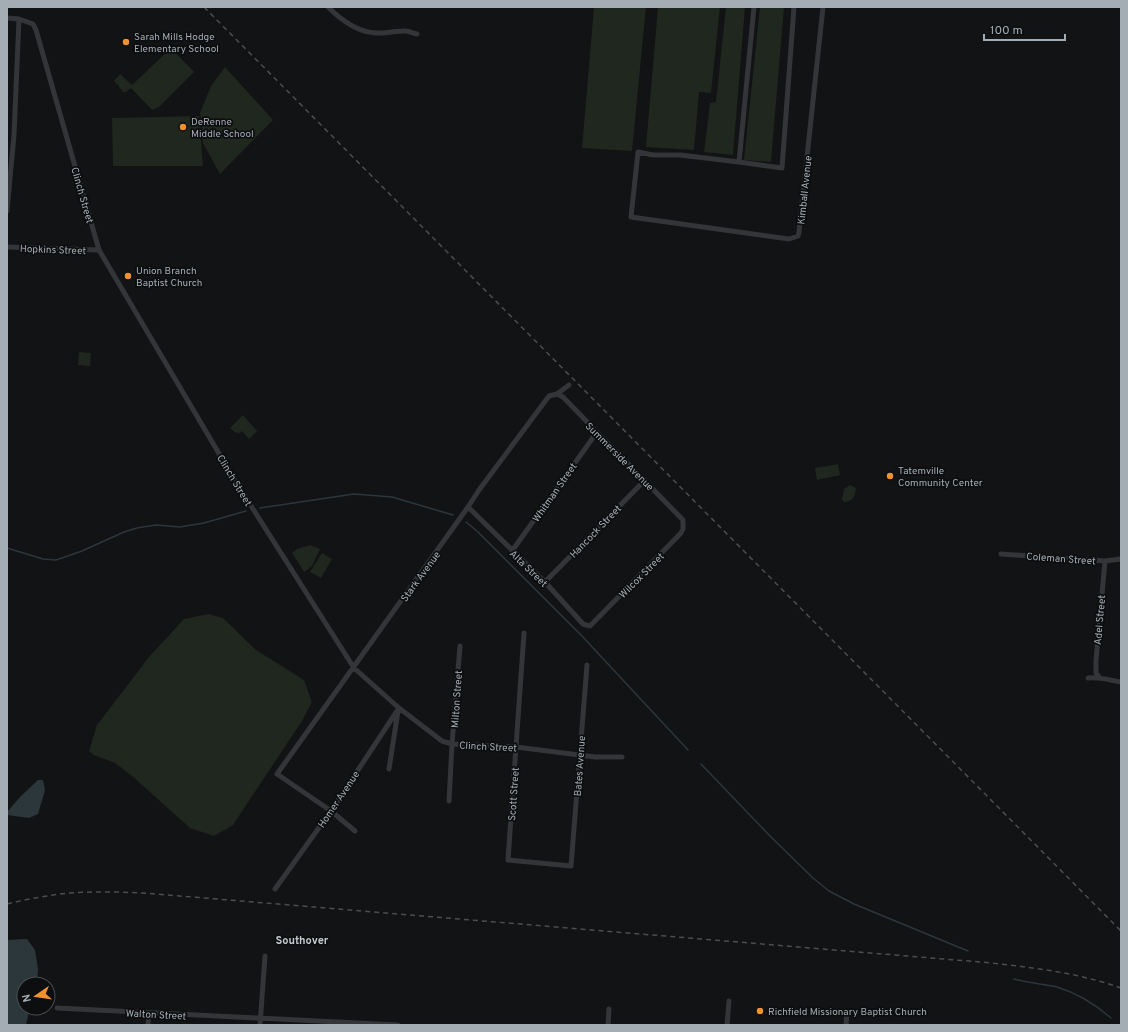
<svg xmlns="http://www.w3.org/2000/svg" width="1128" height="1032" font-family="Overpass,sans-serif">
	<style>
		.green { fill: #1f271f }
		.water { fill: #2c373c }
		.lines { fill: none; stroke-linecap: round; stroke-linejoin: round }
		.stream { stroke: #2c373c; stroke-width: 1.5 }
		.minor { stroke: #333539; stroke-width: 5 }
		.rail { stroke: #4b4d52; stroke-width: 1.5; stroke-dasharray: 5 4; stroke-linecap: butt }
		.poi-dot { fill: #ee9131; stroke: #0d0e0f; stroke-width: 1.5 }
		.labels { text-anchor: middle; stroke-width: 3.5; stroke-linejoin: round; paint-order: stroke }
		.poi-label { font-size: 10px; fill: #a4acb4; stroke: #0d0e0f; text-anchor: start }
		.street-label { font-size: 10px; fill: #a4acb4; stroke: #0d0e0f }
		.neighbourhood-label { font-size: 11px; font-weight: bold; fill: #c5cad0; stroke: #0d0e0f }
	</style>
	<rect width="100%" height="100%" fill="#121314"/>
	<path class="green" d="M594,7H646L632,151L582,148Z
		M658,7H720L711,93L699,92L694,150L646,147Z
		M726,7H745L733,155L704,152L710,103L716,102Z
		M760,7H784L771,162L744,160Z
		M171,48L194,72L159,107L152,110L131,88L126,92H123L119,87V86L114,81L120,74L132,85Z
		M225,67L273,120L220,174L203,143L200,113L211,86Z
		M199,116L203,166H113L112,118Z
		M79,352L91,353L90,366L78,365Z
		M243,415L257,431L249,439L242,431L239,434L238,432L236,433L230,428Z
		M838,464L840,475L817,480L815,468Z
		M850,485L856,488C855,497 853,501 844,502L842,499L844,489Z
		M310,545L320,549L312,566L304,572L292,553L297,549Z
		M322,553L332,559L321,578L310,572Z
		M208,614L223,618L256,650L304,680L312,702L302,721L233,825L214,836L190,828L132,776L115,763L94,755L89,751L97,725L149,657L184,619Z"/>
	<path class="water" d="M38,780H43L45,790L38,814L29,818L7,815V812L20,797Z
		M27,939L35,950L38,969L37,984H24V1008H30L26,1025H7V940Z"/>
	<g class="lines">
		<path class="stream" d="M260,508L354,494L392,497L453,515
			M466,522L478,532L581,635L688,750
			M7,548L43,559L56,560L82,551L124,532L137,528L156,525L180,527L204,523L246,511
			M701,764L770,836L813,878L829,891L854,904L968,951
			M1014,979C1028,983 1043,984 1057,987C1077,993 1095,1004 1111,1018"/>
		<path class="minor" d="M328,7C342,21 359,34 380,33C388,33 396,31 405,31C409,31 413,33 417,34
			M754,7L739,162L680,155H653L638,152L631,217L789,239L798,236L799,232L823,7
			M7,18L19,19L33,24L36,30L99,250L234,479L354,668L399,708L442,741L452,744L516,747L595,757H622
			M739,162L782,168L794,7
			M7,211L14,135L19,19
			M7,247L99,250
			M468,507L545,582L583,624L590,626L681,533L683,529V520L594,429L563,397L557,394
			M512,551L597,432
			M1001,554L1105,561L1121,559
			M545,582L645,480
			M524,633L508,860L571,866L587,665
			M1099,677L1096,673V660L1105,561
			M1088,678C1100,677 1109,680 1121,682
			M389,769L398,711
			M449,801L452,744L460,646
			M355,831L331,811L277,774L468,507L479,490L549,396L557,394L569,385
			M275,889L331,811L399,708
			M57,1008L398,1025
			M148,1025L149,1014
			M260,1025L265,956
			M608,1025L609,1009
			M727,1025L729,1001
			M846,1025L847,1012"/>
		<path class="rail" d="M204,7L1121,931
			M7,904C28,899 49,895 70,893C99,891 128,892 156,894L992,963C1035,968 1079,973 1121,988"/>
	</g>
	<g class="poi-dot">
		<circle cx="126" cy="42" r="4"/>
		<circle cx="183" cy="127" r="4"/>
		<circle cx="128" cy="276" r="4"/>
		<circle cx="890" cy="476" r="4"/>
		<circle cx="760" cy="1011" r="4"/>
	</g>
	<g class="labels">
		<g class="poi-label">
			<text x="134" y="40">Sarah Mills Hodge<tspan x="134" dy="12">Elementary School</tspan></text>
			<text x="191" y="125">DeRenne<tspan x="191" dy="12">Middle School</tspan></text>
			<text x="136" y="274">Union Branch<tspan x="136" dy="12">Baptist Church</tspan></text>
			<text x="898" y="474">Tatemville<tspan x="898" dy="12">Community Center</tspan></text>
			<text x="768" y="1015">Richfield Missionary Baptist Church</text>
		</g>
		<g class="street-label">
			<text transform="translate(804 190) rotate(-84)" y="4">Kimball Avenue</text>
			<text transform="translate(83 195) rotate(74)" y="4">Clinch Street</text>
			<text transform="translate(53 249) rotate(2)" y="4">Hopkins Street</text>
			<text transform="translate(620 456) rotate(45)" y="4">Summerside Avenue</text>
			<text transform="translate(235 480) rotate(59)" y="4">Clinch Street</text>
			<text transform="translate(554 492) rotate(-55)" y="4">Whitman Street</text>
			<text transform="translate(595 531) rotate(-46)" y="4">Hancock Street</text>
			<text transform="translate(1061 558) rotate(4)" y="4">Coleman Street</text>
			<text transform="translate(529 568) rotate(44)" y="4">Alta Street</text>
			<text transform="translate(641 575) rotate(-45)" y="4">Wilcox Street</text>
			<text transform="translate(420 576) rotate(-54)" y="4">Stark Avenue</text>
			<text transform="translate(1099 620) rotate(-85)" y="4">Adel Street</text>
			<text transform="translate(456 699) rotate(-86)" y="4">Milton Street</text>
			<text transform="translate(488 746) rotate(3)" y="4">Clinch Street</text>
			<text transform="translate(579 766) rotate(-86)" y="4">Bates Avenue</text>
			<text transform="translate(513 794) rotate(-86)" y="4">Scott Street</text>
			<text transform="translate(338 799) rotate(-56)" y="4">Homer Avenue</text>
			<text transform="translate(156 1014) rotate(3)" y="4">Walton Street</text>
		</g>
		<g class="neighbourhood-label">
			<text x="302" y="944">Southover</text>
		</g>
	</g>
	<rect width="1128" height="1032" fill="none" stroke="#a4acb4" stroke-width="16"/>
	<g transform="translate(36 996) rotate(257)"><circle r="19" fill="#0d0e0f" stroke="#494d51"/>
	<path d="M0-3L7 15L0 10L-7 15Z" fill="#ee9131"/>
	<text y="-6" font-size="11" font-weight="bold" text-anchor="middle" fill="#a4acb4">N</text>
	</g>
	<path d="M984 34v6h81v-6" fill="none" stroke="#a4acb4" stroke-width="2"/>
	<text x="990" y="34" font-size="12" fill="#a4acb4" stroke="#0d0e0f" stroke-width="3" paint-order="stroke">100 m</text>
</svg>
